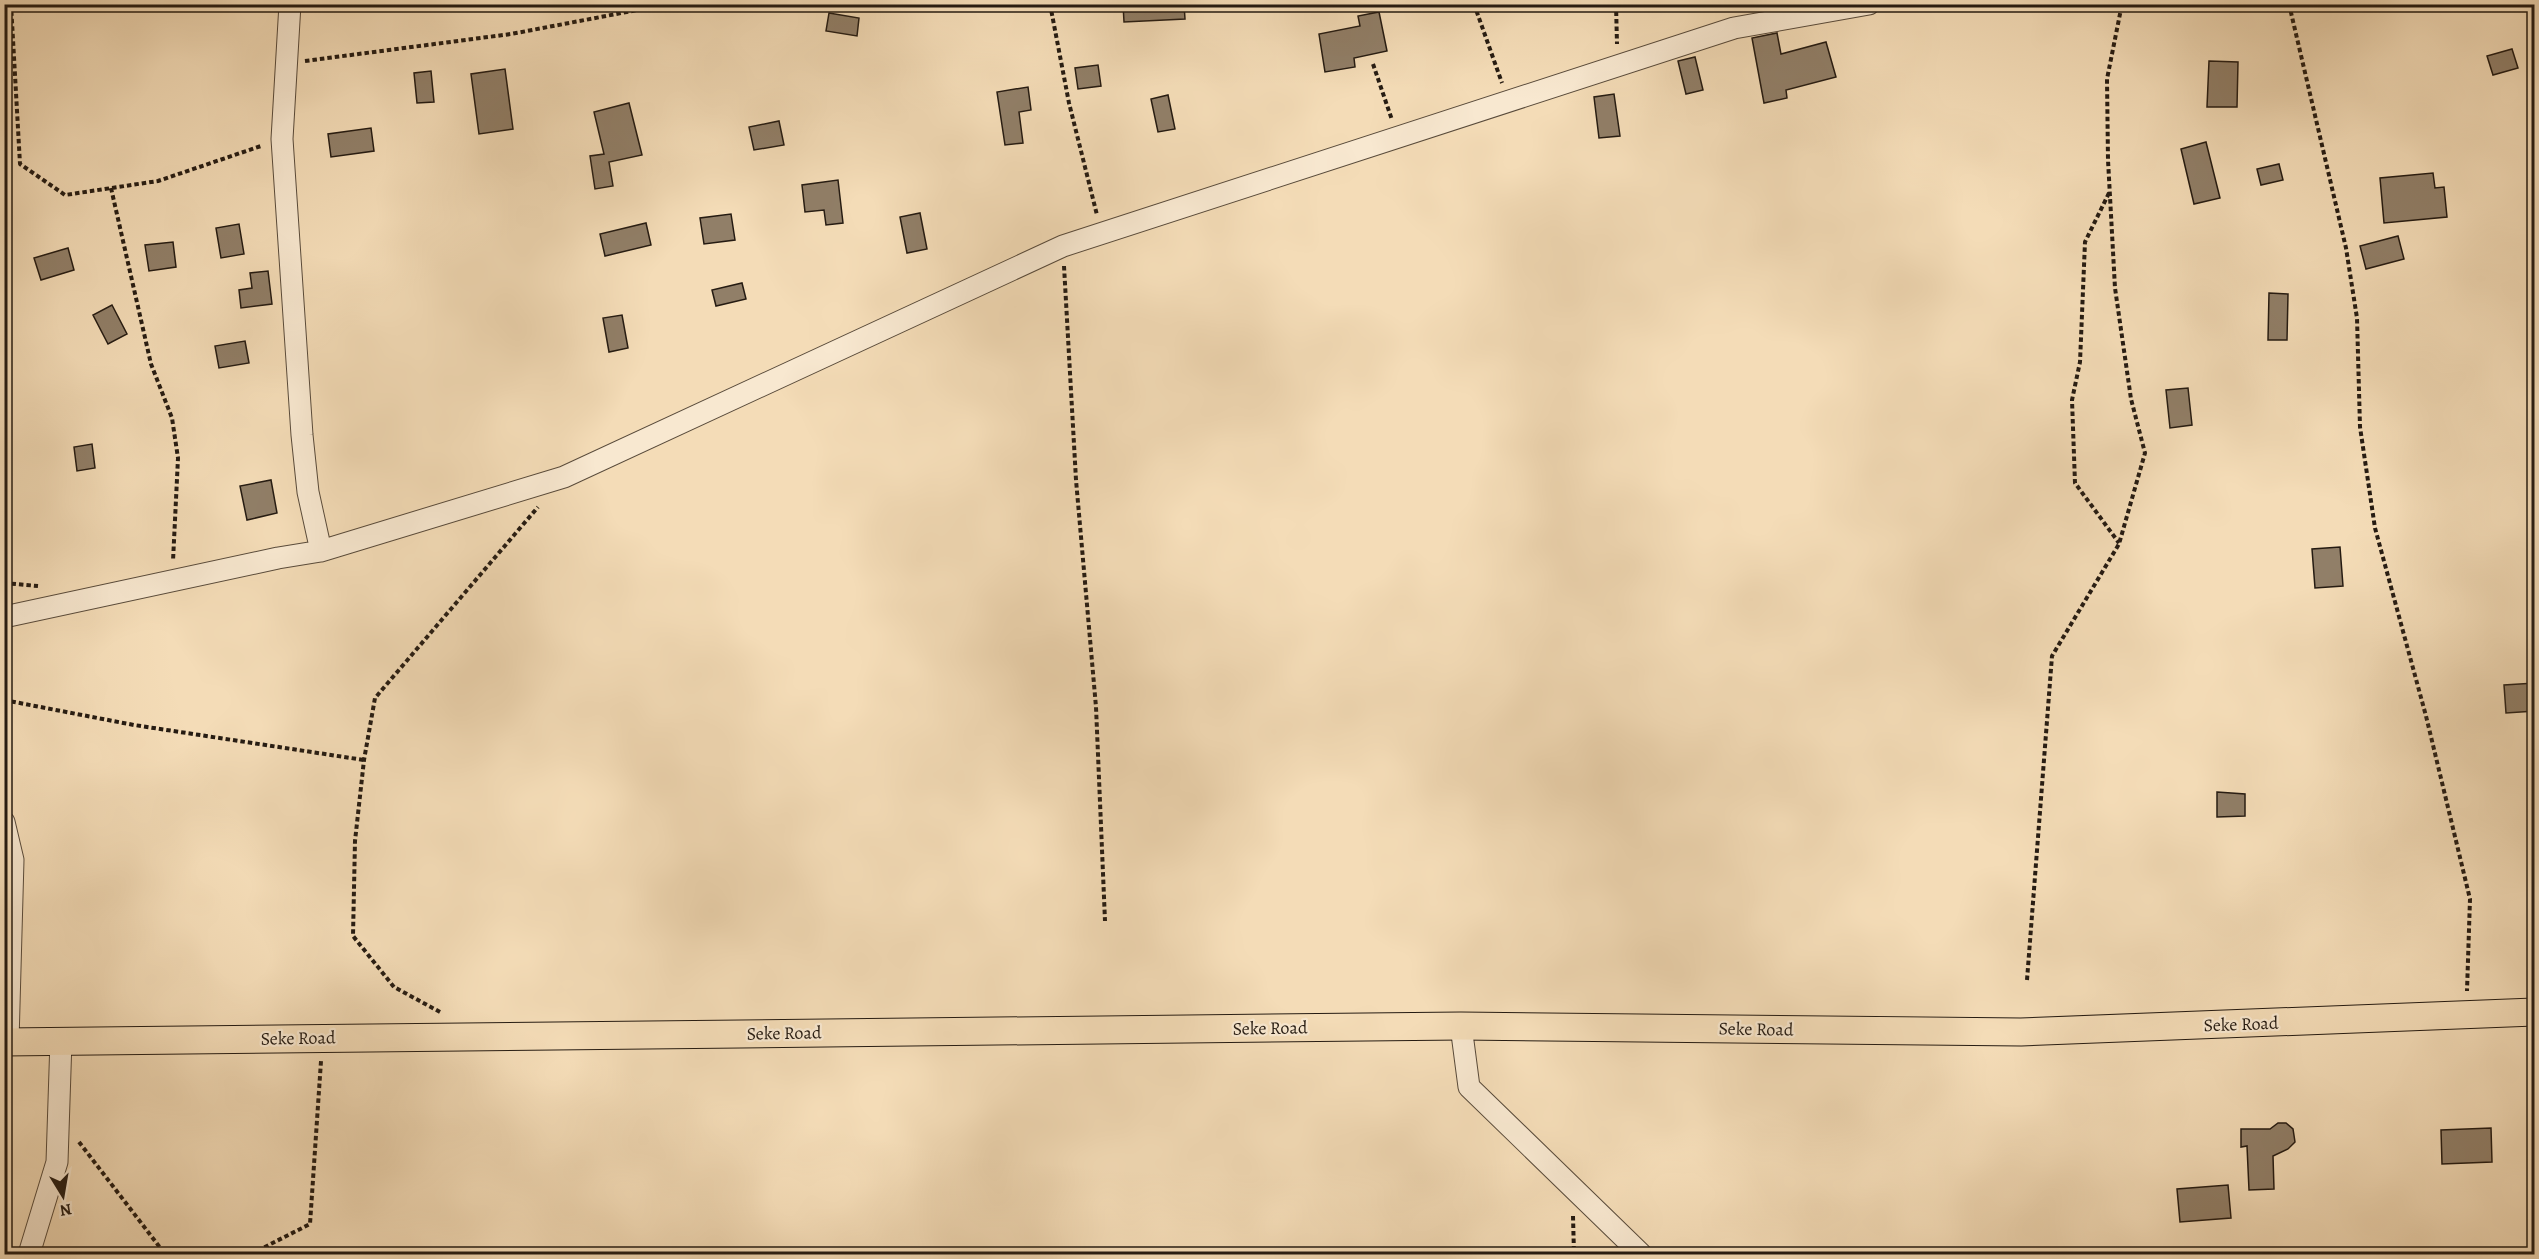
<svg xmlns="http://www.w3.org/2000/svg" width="2539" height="1259" font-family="Alegreya,serif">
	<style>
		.building { fill: #917f68; stroke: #251b12; stroke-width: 1.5 }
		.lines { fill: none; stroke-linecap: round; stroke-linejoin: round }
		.minor-casing { stroke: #594b3b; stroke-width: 23 }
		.major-casing { stroke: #251b12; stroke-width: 29 }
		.path { stroke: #251b12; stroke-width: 4; stroke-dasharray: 4.5 3; stroke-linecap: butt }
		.minor { stroke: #f8e8d0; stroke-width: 21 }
		.major { stroke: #f4dcb7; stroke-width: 27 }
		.labels { text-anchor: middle; stroke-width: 4.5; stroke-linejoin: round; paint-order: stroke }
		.street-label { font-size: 18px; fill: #251b12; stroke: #f8e8d0 }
	</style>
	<rect width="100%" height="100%" fill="#f4dcb7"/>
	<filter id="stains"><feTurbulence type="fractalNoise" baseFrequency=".00333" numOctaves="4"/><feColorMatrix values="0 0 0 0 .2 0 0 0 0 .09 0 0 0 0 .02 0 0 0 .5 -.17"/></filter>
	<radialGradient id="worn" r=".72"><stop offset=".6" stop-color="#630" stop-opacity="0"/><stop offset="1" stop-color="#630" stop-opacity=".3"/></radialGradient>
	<path class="building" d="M1123,4H1184L1185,19L1124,22Z
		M1379,12L1387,51L1354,58L1355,67L1325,72L1319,34L1360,26L1358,16Z
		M829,13L859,18L857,36L826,31Z
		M1777,33L1781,54L1826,42L1836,77L1786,90L1787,98L1764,103L1752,38Z
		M2512,49L2518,68L2493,75L2487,56Z
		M1695,57L1703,90L1686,94L1678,61Z
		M2209,61L2238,62L2237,107H2207Z
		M1098,65L1101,86L1078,89L1075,68Z
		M505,69L513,129L479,134L471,74Z
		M431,71L434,102L417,103L414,73Z
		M1028,87L1031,110L1019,112L1023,143L1005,145L997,92Z
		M1614,94L1620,136L1599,138L1594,97Z
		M1168,95L1175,129L1158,132L1151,99Z
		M629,103L642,155L609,162L613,186L595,189L590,156L604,154L594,112Z
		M779,121L784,145L754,150L749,127Z
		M371,128L374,151L331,157L328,134Z
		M2206,142L2220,198L2194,204L2181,149Z
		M2279,164L2283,180L2261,185L2257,169Z
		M2433,173L2435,188L2444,187L2447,217L2384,223L2380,178Z
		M838,180L843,223L826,225L824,210L805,212L802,185Z
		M920,213L927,249L907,253L900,217Z
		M731,214L735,240L704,244L700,218Z
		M646,223L651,245L605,256L600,234Z
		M239,224L244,254L221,258L216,228Z
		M2398,236L2404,259L2366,269L2360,246Z
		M173,242L176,267L149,271L145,245Z
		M68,248L74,270L41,280L34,258Z
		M268,271L272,304L241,308L239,290L252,288L250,273Z
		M742,283L746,299L716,306L712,290Z
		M2269,293L2288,294L2287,340H2268Z
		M112,305L127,334L108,344L93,315Z
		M622,315L628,348L609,352L603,318Z
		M245,341L249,363L219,368L215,346Z
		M2188,388L2192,425L2170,428L2166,390Z
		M92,444L95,468L77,471L74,447Z
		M271,480L277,513L247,520L240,486Z
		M2340,547L2343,586L2315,588L2312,549Z
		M2535,683V711L2506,713L2504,685Z
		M2217,792L2245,794V816L2217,817Z
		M2278,1123H2286L2293,1129L2295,1142L2288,1149L2273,1156L2274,1189L2249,1190L2247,1146L2241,1147V1129H2270Z
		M2491,1128L2492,1162L2442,1164L2441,1130Z
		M2228,1185L2231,1218L2180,1222L2177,1189Z"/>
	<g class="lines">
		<defs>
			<path id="minor" d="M290,4L282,139L302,435L308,492L321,551
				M4,617L278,558L321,551L564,477L1063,246L1734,28L1869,4
				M4,822L13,860L8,1042
				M1461,1026L1469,1087L1641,1254
				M29,1254L57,1162L61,1040"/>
			<path id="major" d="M4,1042L1461,1026L2021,1032L2534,1012"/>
		</defs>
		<use href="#minor" class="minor-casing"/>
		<use href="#major" class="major-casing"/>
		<path class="path" d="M11,4L20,164L65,195L158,181L261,146
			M1050,4L1069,103L1097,215
			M1474,4L1502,83
			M1616,4L1617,44
			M2289,4L2346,248L2357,318L2360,427L2375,528L2426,716L2470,899L2467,991
			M305,61L511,34L669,4
			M1373,64L1392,120
			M111,188L151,364L172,418L178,458L173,561
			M2109,193L2085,242L2080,362L2072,400L2075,483L2119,543
			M1064,266L1076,480L1096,707L1105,921
			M4,583L38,586
			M4,700L134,725L364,760
			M2027,980L2052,656L2119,544L2145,453L2131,399L2115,288L2108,160L2107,79L2122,4
			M440,1012L394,987L353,936L355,841L364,760L375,698L538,507
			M79,1142L165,1254
			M1573,1216L1574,1254
			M251,1254L310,1224L321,1061"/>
		<use href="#minor" class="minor"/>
		<use href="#major" class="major"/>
	</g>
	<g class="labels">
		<g class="street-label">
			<text transform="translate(2241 1024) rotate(-2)" y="6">Seke Road</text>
			<text transform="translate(1270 1028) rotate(-1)" y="6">Seke Road</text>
			<text transform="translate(1756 1029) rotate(1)" y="6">Seke Road</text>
			<text transform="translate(784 1033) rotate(-1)" y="6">Seke Road</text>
			<text transform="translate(298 1038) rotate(-1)" y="6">Seke Road</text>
		</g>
	</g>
	<rect width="2539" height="1259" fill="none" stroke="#f4dcb7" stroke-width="24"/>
	<rect x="6" y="6" width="2527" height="1247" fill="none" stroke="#251b12" stroke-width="3"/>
	<rect x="12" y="12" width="2515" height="1235" fill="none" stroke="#251b12" stroke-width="1.5"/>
	<g transform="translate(63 1196) rotate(169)" stroke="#f8e8d0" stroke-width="4.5" paint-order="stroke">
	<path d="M0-4.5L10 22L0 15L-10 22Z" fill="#251b12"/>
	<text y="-9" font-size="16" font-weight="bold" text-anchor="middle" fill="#251b12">N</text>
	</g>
	<rect width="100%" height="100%" filter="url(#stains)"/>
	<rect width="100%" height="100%" fill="url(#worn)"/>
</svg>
